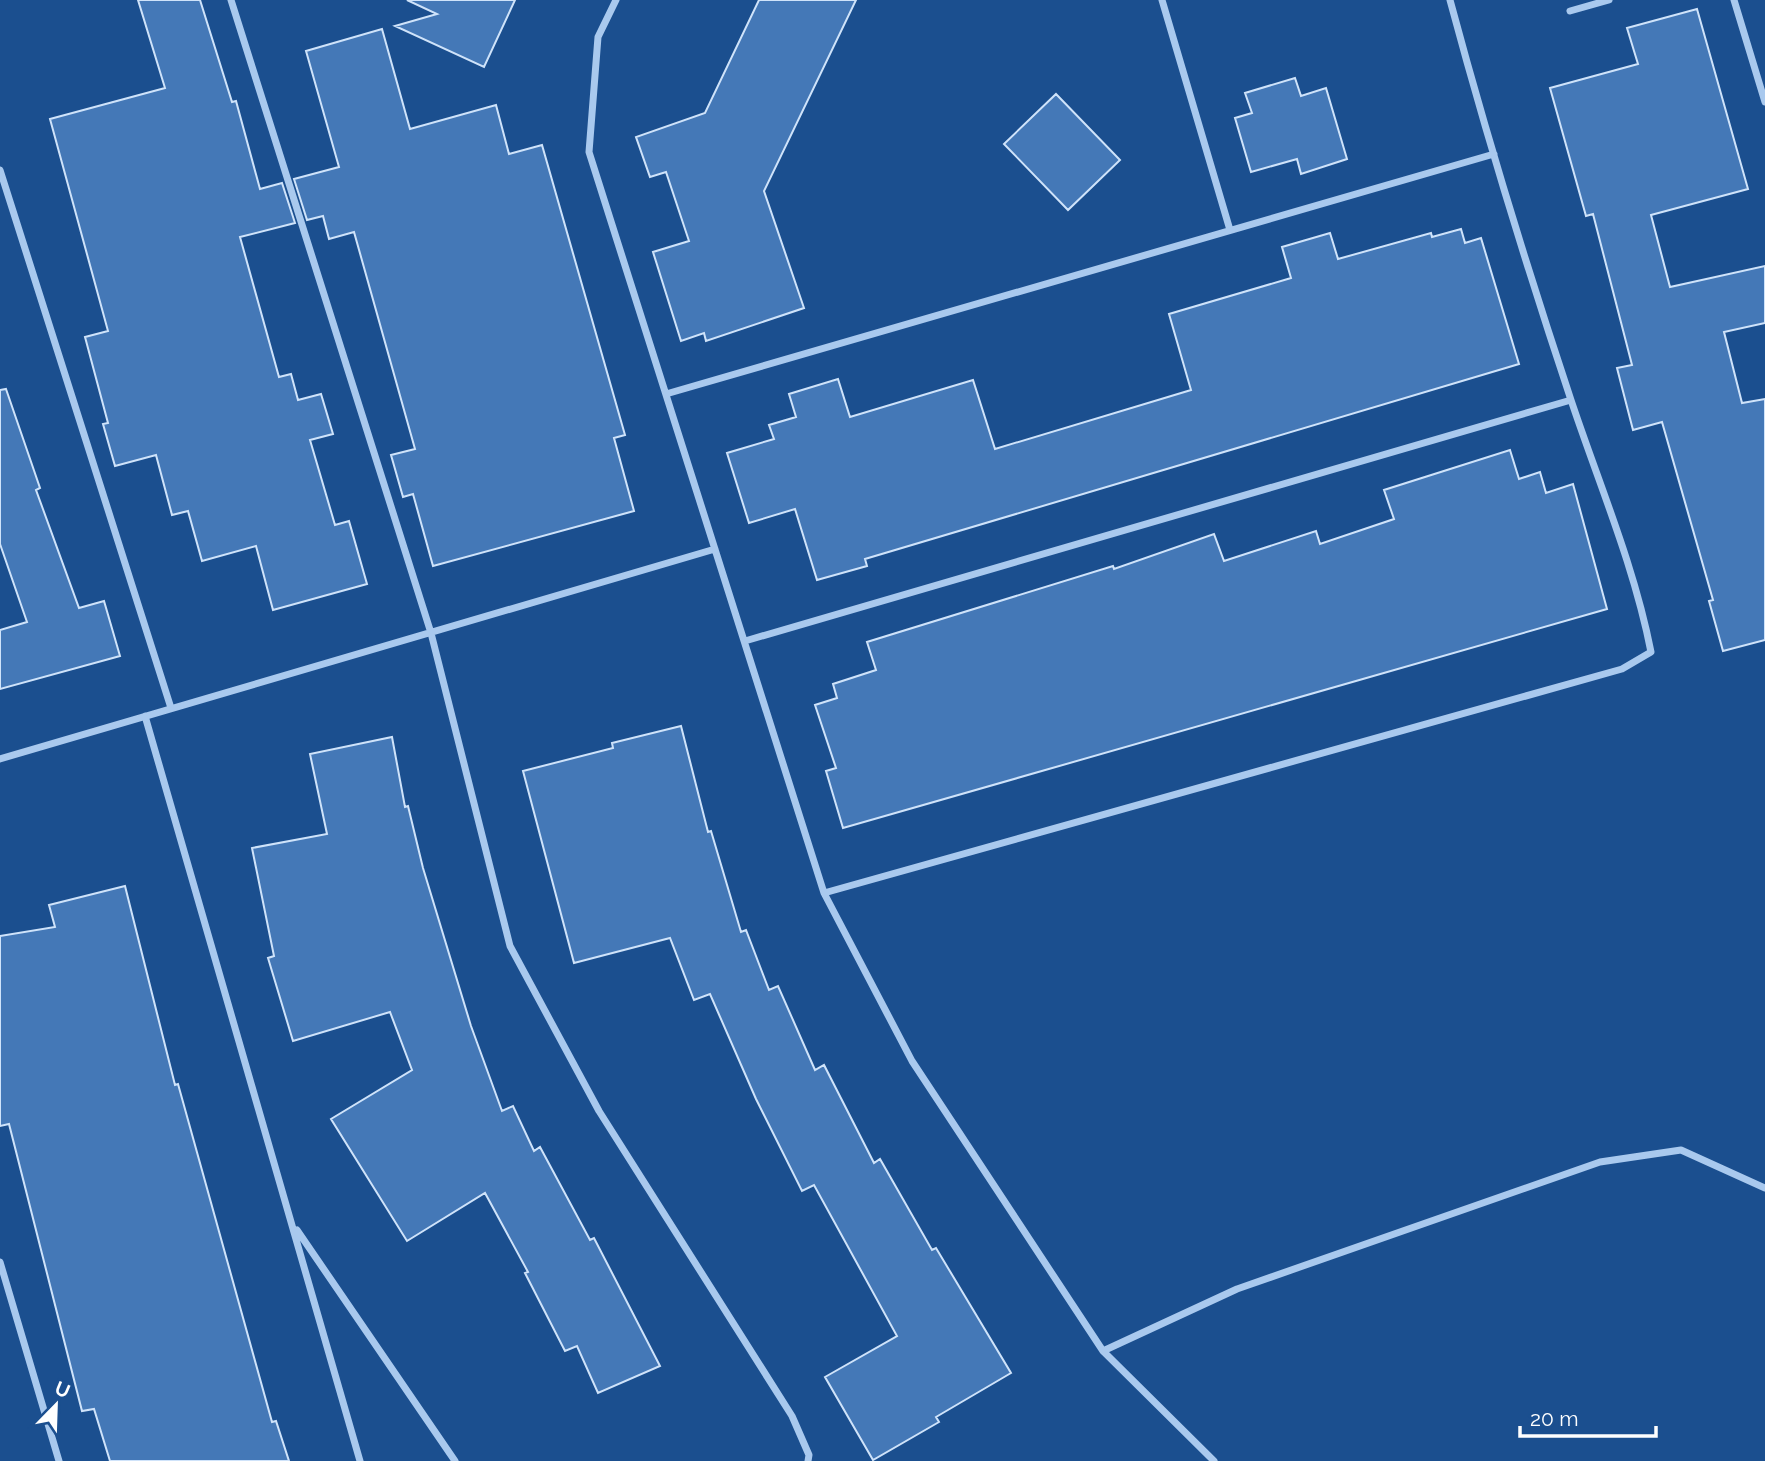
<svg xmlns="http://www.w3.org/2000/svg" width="1765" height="1461" font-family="Raleway,sans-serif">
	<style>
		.building { fill: #4478b7; stroke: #cfe3fa; stroke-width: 2 }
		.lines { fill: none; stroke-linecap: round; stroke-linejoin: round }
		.minor { stroke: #a9c9ee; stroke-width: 7 }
	</style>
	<rect width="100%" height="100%" fill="#1b4f8f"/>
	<path class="building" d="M138,0H200L232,102L236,101L260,189L282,183L295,223L240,237L279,377L291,374L298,400L321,394L333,434L310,440L335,525L349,521L367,584L273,610L256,546L202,561L188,511L172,515L156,455L115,466L103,424L108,423L85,337L108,331L50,119L165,88Z
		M407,0H515L484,67L395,26L437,14Z
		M759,0H856L764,191L804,308L706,341L704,333L681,341L653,252L689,241L666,172L650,177L636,137L705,113Z
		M1697,9L1748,189L1651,215L1670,287L1765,266V323L1724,332L1742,403L1765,399V640L1723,651L1709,601L1713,600L1662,422L1633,430L1617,368L1632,365L1593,214L1586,216L1550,88L1638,64L1627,28Z
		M382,29L410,129L496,105L509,154L542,145L625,435L614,438L634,511L433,566L413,494L403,497L391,455L415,449L354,232L329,239L323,216L307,220L294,179L339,167L306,51Z
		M1295,78L1301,96L1326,88L1347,159L1301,174L1297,159L1251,172L1235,118L1252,113L1245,93Z
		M1056,94L1120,160L1068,210L1004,144Z
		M1461,229L1465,243L1481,238L1519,364L865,559L867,566L817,580L795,509L749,523L727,453L774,439L769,425L796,417L789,394L838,379L850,417L973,380L995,449L1191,390L1169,314L1291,278L1282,247L1330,233L1338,259L1431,233L1432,237Z
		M6,389L40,488L36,490L79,608L104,601L120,656L0,689V630L27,622L0,544V390Z
		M1510,450L1519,479L1540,472L1546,493L1573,484L1607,609L843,828L826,771L836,768L815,705L837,698L833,684L876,670L867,642L1113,566L1114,569L1214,534L1224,561L1316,531L1320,544L1394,519L1384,490Z
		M681,726L708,832L711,831L741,932L746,930L769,990L778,986L815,1070L824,1065L874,1163L880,1159L932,1250L936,1248L1011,1373L936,1417L939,1422L873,1460L825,1377L897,1336L814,1185L802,1191L756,1099L710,994L694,1000L670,938L574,963L523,771L613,748L612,743Z
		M392,737L405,807L408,806L423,868L471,1026L502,1111L513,1106L534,1151L540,1147L590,1240L594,1238L660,1366L598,1393L577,1346L565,1351L525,1273L528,1272L485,1193L407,1241L331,1119L412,1070L390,1012L293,1041L268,958L274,956L252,848L327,834L310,754Z
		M125,886L175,1085L178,1084L272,1422L276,1421L289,1461H110L94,1409L82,1411L9,1124L0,1126V936L55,927L49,905Z"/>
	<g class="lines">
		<path class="minor" d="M231,0L431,633L510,946L599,1111L792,1416L809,1455L808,1461
			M616,0L598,37L589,152L824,893L912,1061L1103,1351L1214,1461
			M1162,0L1230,230
			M1734,0L1765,102
			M1570,11L1609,0
			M0,170L171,708
			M666,394L1494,154
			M745,641L1571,400
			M145,716L360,1461
			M0,759L715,549
			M824,893L1622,669L1651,652C1634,565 1599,484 1571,400C1527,268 1486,134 1450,0
			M297,1230L455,1461
			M0,1262L59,1461
			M1103,1351L1237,1289L1600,1162L1681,1150L1765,1188"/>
	</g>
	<g transform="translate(56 1405) rotate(23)" stroke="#1b4f8f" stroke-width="5" paint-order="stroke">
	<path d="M0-5L12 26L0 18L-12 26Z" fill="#ffffff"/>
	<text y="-10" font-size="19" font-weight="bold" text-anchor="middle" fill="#ffffff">U</text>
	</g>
	<path d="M1520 1426v10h136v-10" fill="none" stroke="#ffffff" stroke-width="3.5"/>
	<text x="1530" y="1426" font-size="21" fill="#ffffff" stroke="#1b4f8f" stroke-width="5" paint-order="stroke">20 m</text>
</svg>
